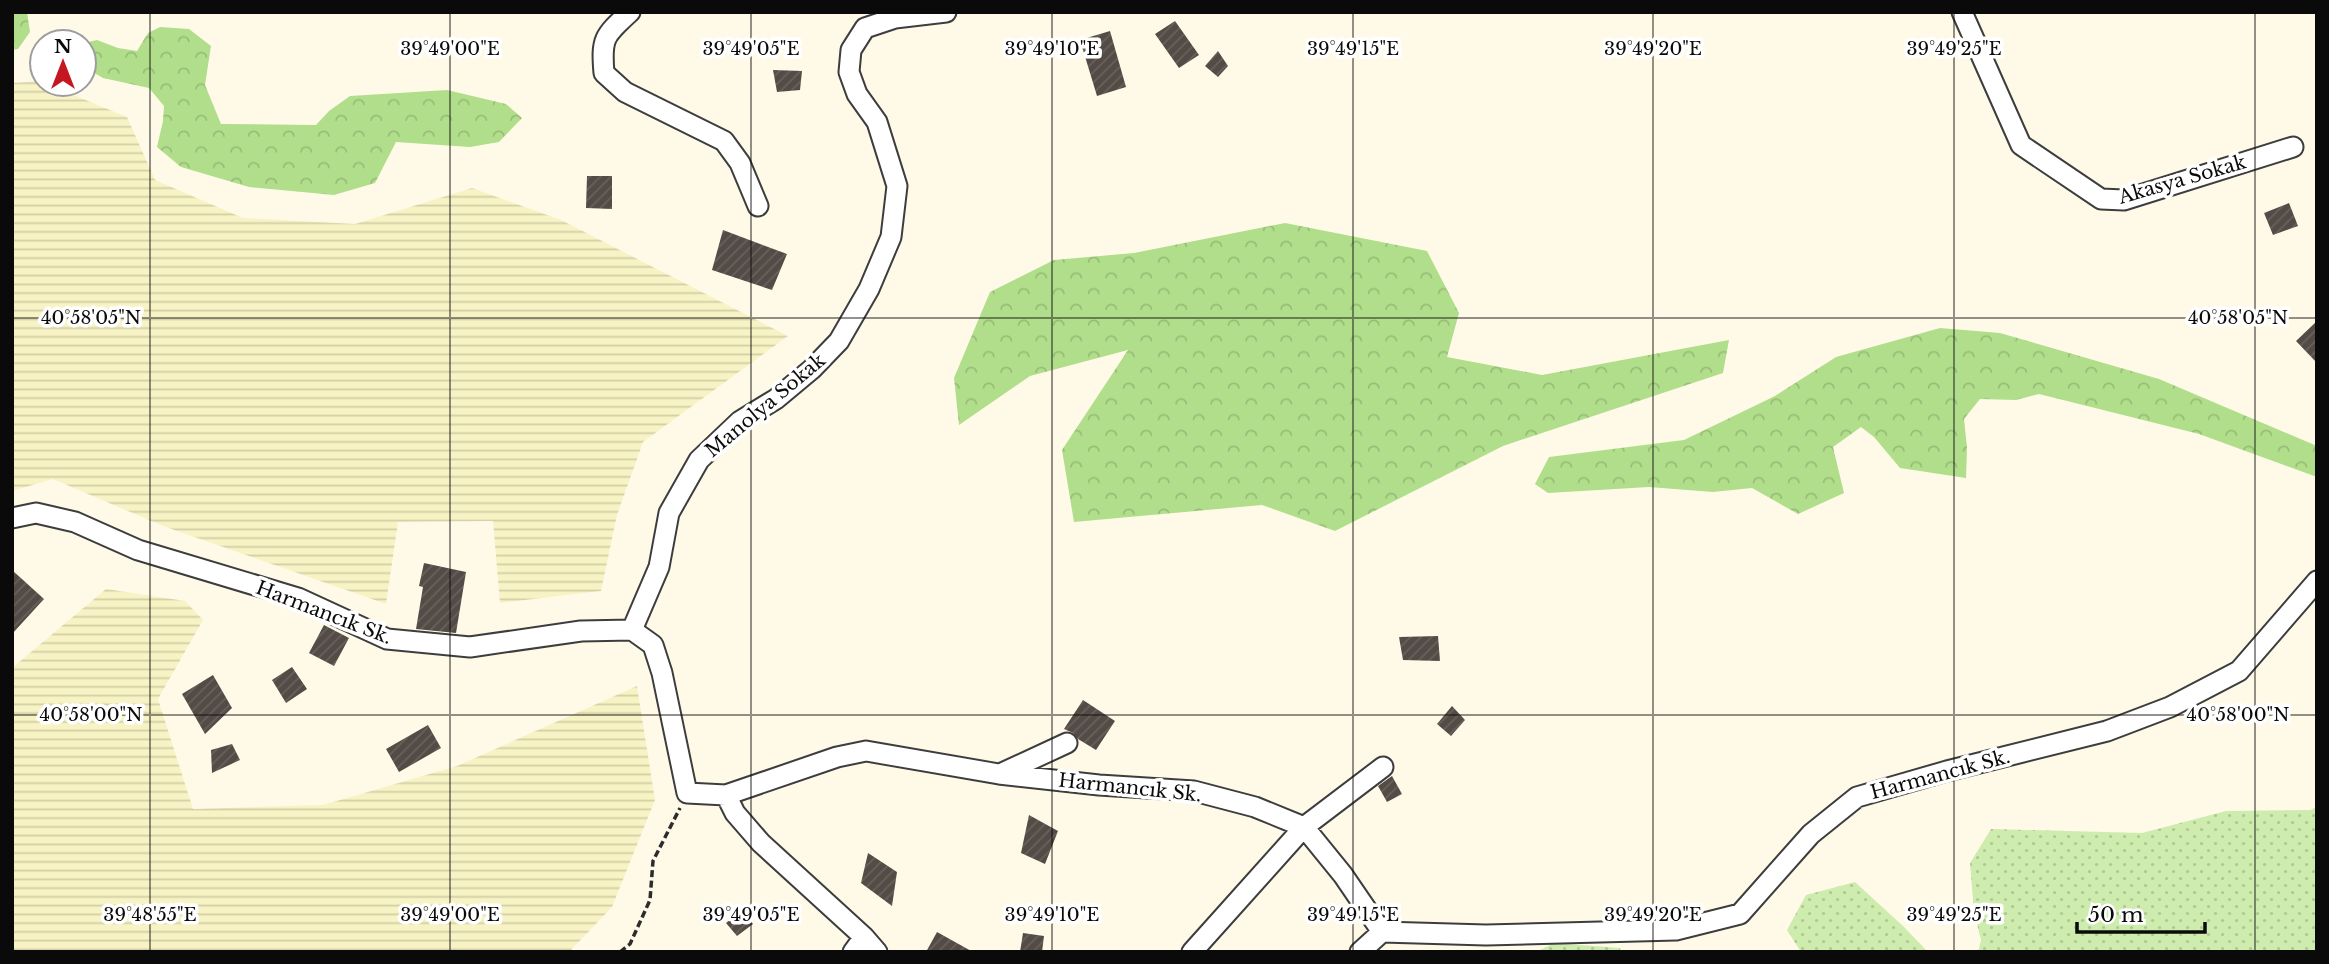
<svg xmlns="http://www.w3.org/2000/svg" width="2329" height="964" font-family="'Libre Baskerville',serif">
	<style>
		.farmland { fill: url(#farmland-rules) }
		.grass { fill: url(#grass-dots) }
		.forest { fill: url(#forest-crowns) }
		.building { fill: url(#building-hatch) }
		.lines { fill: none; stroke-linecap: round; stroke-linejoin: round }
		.minor-casing { stroke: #3d3d3d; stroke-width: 23 }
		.path { stroke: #2c2c2c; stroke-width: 3.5; stroke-dasharray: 7 3.5; stroke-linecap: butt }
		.minor { stroke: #fff; stroke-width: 19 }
		.ticks { fill: none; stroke: #0a0a0a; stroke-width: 2; stroke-opacity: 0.45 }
		.labels { text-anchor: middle; stroke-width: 7; stroke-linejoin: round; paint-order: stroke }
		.street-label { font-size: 19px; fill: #0a0a0a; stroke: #fff }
		.ticks-label { font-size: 18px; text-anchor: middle; fill: #0a0a0a; stroke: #fff; stroke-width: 7; stroke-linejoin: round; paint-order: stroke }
	</style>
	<defs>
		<pattern id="farmland-rules" width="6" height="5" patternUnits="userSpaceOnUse" patternTransform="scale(1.75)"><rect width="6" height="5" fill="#f7f3c4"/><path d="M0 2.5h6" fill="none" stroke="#d2cfa7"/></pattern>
		<pattern id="grass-dots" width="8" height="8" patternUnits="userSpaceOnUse" patternTransform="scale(1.75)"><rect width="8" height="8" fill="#ceecad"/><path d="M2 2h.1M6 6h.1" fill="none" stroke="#b0c994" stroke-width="1.8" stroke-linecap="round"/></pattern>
		<pattern id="forest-crowns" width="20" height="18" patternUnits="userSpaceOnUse" patternTransform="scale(1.75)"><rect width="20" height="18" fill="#b1de8b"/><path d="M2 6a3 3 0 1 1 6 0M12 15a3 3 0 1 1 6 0" fill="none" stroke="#97bd77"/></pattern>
		<pattern id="building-hatch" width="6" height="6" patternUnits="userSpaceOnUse" patternTransform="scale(1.75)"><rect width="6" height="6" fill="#534b45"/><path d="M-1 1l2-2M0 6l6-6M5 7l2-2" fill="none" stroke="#67605c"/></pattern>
	</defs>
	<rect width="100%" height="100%" fill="#fffae7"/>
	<path class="farmland" d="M40,81L42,84H47L127,117L155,180L243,218L355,224L472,188L561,220L788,336L643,442L617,515L601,591L500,603L493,521L398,522L386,604L163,526L53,479L12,491V83Z
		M106,589L185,601L203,620L158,699L193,809L323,805L457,766L637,686L655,800L612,907L569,952H12V668Z"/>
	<path class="grass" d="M2317,807V952H1978L1981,940L1974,912L1970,863L1991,829L2142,833L2226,811L2310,810Z
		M1855,882L1903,926L1928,952H1801L1787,930L1806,895Z
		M1554,943L1620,948L1621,952H1536Z"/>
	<path class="forest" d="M12,12H27L30,32L18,49L12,50Z
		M160,27L189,29L211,46L205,85L221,124L316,125L329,111L350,96L447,90L506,104L522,118L499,142L470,147L396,142L375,183L334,195L249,187L181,167L157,147L163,121L164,106L149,88L103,78L84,67V43L97,40L118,48L137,51L148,33Z
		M1285,223L1427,251L1459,313L1447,357L1542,375L1729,340L1723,373L1503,446L1335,531L1262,505L1074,522L1062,450L1128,350L1030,376L959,425L954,378L990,292L1054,260L1134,253Z
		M1940,328L2000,333L2159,379L2317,446V477L2199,434L2039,394L2016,400L1980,399L1964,419L1967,448L1966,478L1900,468L1874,437L1861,427L1833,447L1844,493L1798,514L1752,488L1713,492L1649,487L1548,493L1535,484L1549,457L1684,440L1775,396L1836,357Z"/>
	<path class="building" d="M1175,21L1199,55L1179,68L1155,34Z
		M1110,31L1126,87L1097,96L1080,40Z
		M1218,51L1228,66L1218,77L1205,66Z
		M773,70L802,71L800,90L777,92Z
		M587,176H612V209L586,208Z
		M2289,203L2298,226L2273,235L2264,213Z
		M723,230L787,254L772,290L712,270Z
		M2317,321V363L2296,341Z
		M424,563L466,572L456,633L416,629L423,587L419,586Z
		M12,570L44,599L12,634Z
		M324,625L349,638L334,666L309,653Z
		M1438,636L1440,661L1403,660L1399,637Z
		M292,667L307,689L286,703L272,680Z
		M213,675L232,708L205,734L182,694Z
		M1083,700L1115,721L1096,750L1078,739L1073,733L1064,729Z
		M1452,706L1465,720L1451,736L1437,724Z
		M428,725L441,748L399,772L386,749Z
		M232,744L240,760L212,773L211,750Z
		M1392,776L1402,794L1387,802L1378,786Z
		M1029,815L1058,831L1045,864L1021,853Z
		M868,853L897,872L892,906L861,883Z
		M742,910L753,924L737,936L726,923Z
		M937,932L973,952H926Z
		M1023,933L1044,936L1042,952H1020Z"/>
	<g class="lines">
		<defs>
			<path id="minor" d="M630,12C604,36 601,38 604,73L625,92L724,141L740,163L758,206
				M1962,12L2021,145L2101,199L2124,200L2293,147
				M12,518L36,513L75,522L138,550L298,598L387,639L470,647L581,631L632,630L653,645L662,673L687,793L726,795L837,757L866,751L999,774L1099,785L1194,791L1255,807L1304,827L1343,875L1382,932L1486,935L1676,930L1740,914L1811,834L1857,797L1947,771L2107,731L2170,707L2239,671L2317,581
				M632,630L659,567L669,513L699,460L740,421L776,399L812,369L839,341L869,289L891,237L897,186L877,122L857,94L849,72L851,50L865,28L895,18L946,12
				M1000,774L1067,743
				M726,795L735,813L761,843L864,937L877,952
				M853,952L864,937
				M1192,952L1304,827L1383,767
				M1360,952L1382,932"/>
		</defs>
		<use href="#minor" class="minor-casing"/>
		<path class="path" d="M620,952L630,944L650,900L653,861L680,808"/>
		<use href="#minor" class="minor"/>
	</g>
	<path class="ticks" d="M150,12V952M450,12V952M751,12V952M1052,12V952M1353,12V952M1653,12V952M1954,12V952M2255,12V952M12,318H2317M12,715H2317"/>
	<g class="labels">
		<g class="street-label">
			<text transform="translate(2182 179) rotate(-16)" y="7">Akasya Sokak</text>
			<text transform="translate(765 405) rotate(-40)" y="7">Manolya Sokak</text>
			<text transform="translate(324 612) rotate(21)" y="7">Harmancık Sk.</text>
			<text transform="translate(1940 774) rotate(-15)" y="7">Harmancık Sk.</text>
			<text transform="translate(1130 787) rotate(6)" y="7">Harmancık Sk.</text>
		</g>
	</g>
	<g class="ticks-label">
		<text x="450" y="55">39°49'00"E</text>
		<text x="751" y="55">39°49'05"E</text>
		<text x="1052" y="55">39°49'10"E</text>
		<text x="1353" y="55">39°49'15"E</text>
		<text x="1653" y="55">39°49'20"E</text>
		<text x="1954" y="55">39°49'25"E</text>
		<text x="91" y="324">40°58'05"N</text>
		<text x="2238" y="324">40°58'05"N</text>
		<text x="91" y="721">40°58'00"N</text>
		<text x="2238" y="721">40°58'00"N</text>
		<text x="150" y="921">39°48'55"E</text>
		<text x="450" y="921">39°49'00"E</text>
		<text x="751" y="921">39°49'05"E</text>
		<text x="1052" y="921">39°49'10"E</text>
		<text x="1353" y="921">39°49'15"E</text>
		<text x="1653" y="921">39°49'20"E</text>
		<text x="1954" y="921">39°49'25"E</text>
	</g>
	<rect width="2329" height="964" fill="none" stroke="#0a0a0a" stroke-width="28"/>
	<g transform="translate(63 63)"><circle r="33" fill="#ffffff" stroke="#9d9d9d" stroke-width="2"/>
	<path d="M0-5L12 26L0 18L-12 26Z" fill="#c51720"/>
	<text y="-10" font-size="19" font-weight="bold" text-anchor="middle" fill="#0a0a0a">N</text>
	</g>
	<path d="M2077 922v10h128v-10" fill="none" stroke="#0a0a0a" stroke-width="3.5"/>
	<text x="2088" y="922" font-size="21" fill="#0a0a0a" stroke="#ffffff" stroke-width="5" paint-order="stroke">50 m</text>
</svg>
